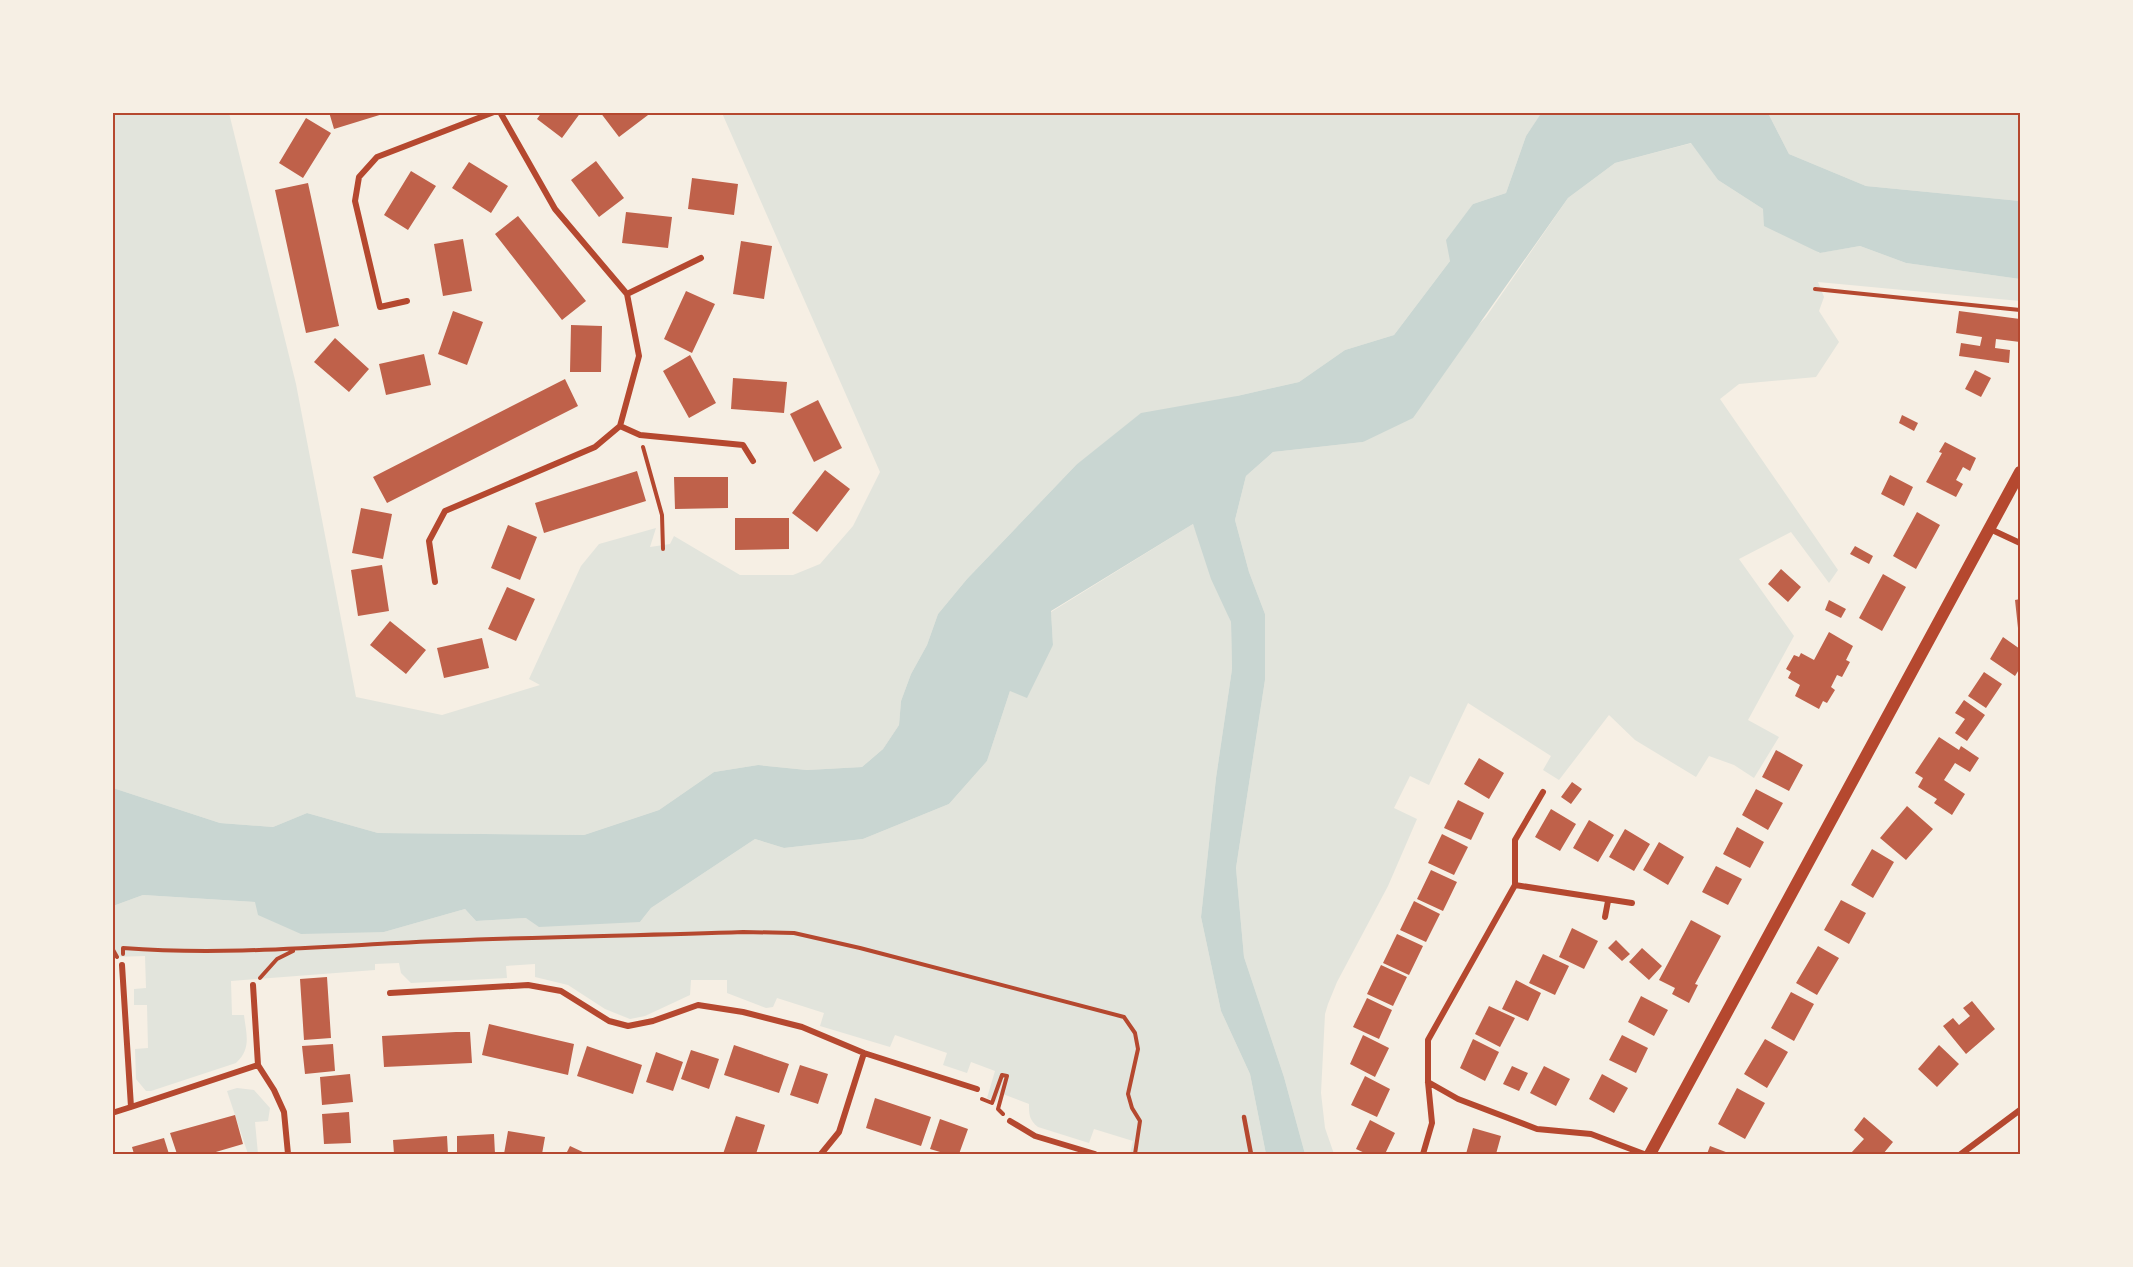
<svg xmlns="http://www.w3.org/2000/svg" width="2133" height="1267" font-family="Manrope,sans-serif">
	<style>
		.green { fill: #e2e4dc }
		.water { fill: #c9d6d2 }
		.building { fill: #bf614a }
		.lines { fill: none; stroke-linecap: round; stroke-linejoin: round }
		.path { stroke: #b5482f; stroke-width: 4 }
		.service { stroke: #b5482f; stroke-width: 4.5 }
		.minor { stroke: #b5482f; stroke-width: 6 }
		.secondary { stroke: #b5482f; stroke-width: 12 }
		.neatline { fill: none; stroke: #b5482f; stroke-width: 2 }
	</style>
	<rect width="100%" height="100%" fill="#f6efe4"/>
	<path class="green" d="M113,113H229L296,384L356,697L442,715L540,685L529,679L581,566L599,544L656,528L650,547L670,544L674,536L740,575H793L820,564L853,526L880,472L722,113H1542L1526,136L1506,193L1473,204L1450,261L1394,335L1345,350L1299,382L1237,396L1076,465L967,579L938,614L927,645L911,674L901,701L899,725L883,749L862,767L807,770L758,765L714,772L659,810L584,835L378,833L307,813L273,827L220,823L113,788Z
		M1768,113H2020V201L1866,186L1789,154Z
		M1692,143L1718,180L1763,209L1819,253L1860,246L1906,263L2020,279V301L1818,282L1824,297L1819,311L1839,342L1816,377L1739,384L1720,399L1838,570L1829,583L1791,532L1739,559L1794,636L1748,720L1779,737L1754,778L1734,765L1709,756L1696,777L1635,740L1609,715L1559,780L1543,770L1551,756L1468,703L1429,785L1410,776L1394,808L1417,819L1388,886L1337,982L1328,1004L1325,1014L1321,1093L1325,1128L1334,1154H1305L1284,1077L1244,957L1236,868L1265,680V614L1249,572L1235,520L1246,476L1273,452L1363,442L1486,317L1568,198L1615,163Z
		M1193,524L1231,622L1232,669L1216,778L1201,917L1221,1011L1250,1074L1266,1154H1130L1133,1141L1094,1129L1089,1143L1038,1127C1029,1120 1029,1114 1029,1104L1000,1093L996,1102L987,1098L995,1071L971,1062L967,1073L943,1065L947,1053L895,1035L890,1047L820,1026L824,1013L777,998L773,1007L766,1008L727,993V980H691L690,995L645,1016L630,1019L605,1009L568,985L535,977V964L506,966L507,978L411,983L401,973L399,963L375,964V970L231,981L232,1015H244C246,1033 252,1049 236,1063L151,1091H146L136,1079L135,1049L148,1048L147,1005H134V989L146,988L145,956L113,957V906L143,895L255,902L384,932L465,909L476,921L526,918L640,922L651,908L755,839L784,848L863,839L949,804L987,761L1010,691L1053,645L1051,612Z
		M237,1088L254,1090L270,1108L268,1121L255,1122L258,1154H248L227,1091Z"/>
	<path class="water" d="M1542,112L1768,113L1789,154L1866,186L2020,201V279L1906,263L1860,246L1820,253L1764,226L1763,209L1718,180L1691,143L1615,163L1568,198L1413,418L1363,442L1273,452L1246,476L1235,520L1249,572L1265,614V680L1236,868L1244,957L1284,1077L1305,1154H1266L1250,1074L1221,1011L1201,917L1216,778L1232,669L1231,622L1211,579L1193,524L1051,611L1053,645L1027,698L1010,691L987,761L949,804L863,839L784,848L755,839L651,908L640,922L539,927L526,918L476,921L465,909L384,932L301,934L258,915L255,902L143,895L113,906V788L220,823L273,827L307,813L378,833L584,835L659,810L714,772L758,765L807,770L862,767L883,749L899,725L901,701L911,674L927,645L938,614L967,579L1076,465L1141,413L1237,396L1299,382L1345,350L1394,335L1450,261L1446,240L1473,204L1506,193L1526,136Z"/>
	<path class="building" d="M329,112H386V113L334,129Z
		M542,112H581L562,138L537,119Z
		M600,112H652L619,137Z
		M306,118L331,133L303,178L279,163Z
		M596,161L624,198L599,217L571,180Z
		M469,162L508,186L491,213L452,188Z
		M411,171L436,186L408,230L384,215Z
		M692,178L738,184L734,215L688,209Z
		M308,183L339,326L306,333L275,190Z
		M626,212L672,217L668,248L622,243Z
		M518,216L586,301L562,320L495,234Z
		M463,239L472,291L443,296L434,244Z
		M741,241L772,246L764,299L733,294Z
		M686,291L715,304L692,353L664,339Z
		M453,311L483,322L467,365L438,354Z
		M1959,311L2020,319V342L1996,339L1995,348L2010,350L2009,363L1959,356L1961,343L1980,346L1982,337L1956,333Z
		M571,325L602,326L601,372H570Z
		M335,338L369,369L349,392L314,362Z
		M424,354L431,385L386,395L379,364Z
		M690,355L716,403L689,418L663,371Z
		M1975,370L1991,378L1981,397L1965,389Z
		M733,378L787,382L784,413L731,409Z
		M565,379L578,406L387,503L373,477Z
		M818,400L842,448L814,462L790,414Z
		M1902,415L1918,423L1914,431L1899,423Z
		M1945,442L1976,458L1970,471L1963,467L1956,480L1963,484L1956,497L1926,482L1942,453L1939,452Z
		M825,470L850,489L817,532L792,513Z
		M637,471L646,501L544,533L535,503Z
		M1890,475L1913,487L1904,506L1881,494Z
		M674,477H728V508L675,509Z
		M361,508L392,514L383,559L352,553Z
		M1917,512L1940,525L1916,569L1893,556Z
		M735,518H789V549L735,550Z
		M508,525L537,537L520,580L491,568Z
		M1855,546L1873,556L1869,564L1850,554Z
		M382,565L389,611L358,616L351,570Z
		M1781,569L1801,587L1788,602L1768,584Z
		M1883,574L1906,587L1882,631L1859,618Z
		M507,587L535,599L516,641L488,629Z
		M2020,599V628H2018L2015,600Z
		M1829,600L1846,609L1841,618L1825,610Z
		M390,621L426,650L406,674L370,645Z
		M1829,632L1853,646L1846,660L1850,662L1842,677L1837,675L1831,687L1835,690L1827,703L1823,701L1819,709L1795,696L1800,685L1788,678L1791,672L1786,669L1794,655L1799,657L1801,653L1814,660Z
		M2003,637L2020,649V668L2015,676L1990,659Z
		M482,638L489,668L444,678L437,648Z
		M1984,672L2002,684L1986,708L1968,696Z
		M1964,700L1985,715L1967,741L1955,733L1965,719L1955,713Z
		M1939,737L1959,750L1961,746L1979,758L1970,772L1955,763L1944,780L1965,794L1952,815L1934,803L1937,799L1918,787L1923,778L1915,773Z
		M1776,750L1803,765L1789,791L1762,777Z
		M1479,758L1504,773L1489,799L1464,784Z
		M1572,782L1582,789L1571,804L1561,797Z
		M1756,789L1783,803L1768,830L1742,815Z
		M1458,800L1484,813L1471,840L1444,828Z
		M1907,806L1933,829L1906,860L1880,838Z
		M1551,809L1576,824L1560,851L1535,837Z
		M1589,820L1614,835L1598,862L1573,848Z
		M1737,827L1764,842L1750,868L1723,854Z
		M1625,829L1650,844L1634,871L1609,857Z
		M1442,834L1468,847L1454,875L1428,863Z
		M1659,842L1684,857L1668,885L1643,870Z
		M1872,849L1894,862L1873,898L1851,885Z
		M1716,866L1742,879L1728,905L1702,892Z
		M1431,870L1457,882L1443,911L1417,899Z
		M1841,900L1866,913L1849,944L1824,930Z
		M1414,901L1440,914L1426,942L1400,930Z
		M1691,920L1721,936L1695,984L1698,985L1689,1003L1672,994L1675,988L1659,980Z
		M1572,928L1598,941L1584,969L1559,957Z
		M1397,934L1423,946L1409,975L1383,963Z
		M1616,940L1630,954L1622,961L1608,948Z
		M1818,946L1839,958L1817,995L1796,983Z
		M1642,948L1662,966L1649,980L1629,962Z
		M1543,954L1569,966L1555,995L1529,983Z
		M1381,965L1407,977L1393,1006L1367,994Z
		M327,977L331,1038L304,1040L300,979Z
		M1516,980L1541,993L1528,1021L1502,1009Z
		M1791,992L1814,1004L1794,1041L1771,1028Z
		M1641,996L1668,1010L1654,1036L1628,1022Z
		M1367,998L1392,1010L1379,1039L1353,1027Z
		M1972,1001L1995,1029L1966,1054L1943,1026L1953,1018L1959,1025L1970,1016L1963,1008Z
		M1489,1006L1515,1018L1500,1047L1475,1034Z
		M489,1024L574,1044L568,1075L482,1055Z
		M456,1032H470L472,1063L384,1067L382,1036Z
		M1363,1035L1389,1048L1375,1077L1350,1064Z
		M1622,1035L1648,1048L1636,1073L1609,1060Z
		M1473,1039L1499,1052L1485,1081L1460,1068Z
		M1765,1039L1788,1052L1767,1088L1744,1074Z
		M333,1044L335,1071L305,1074L302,1046Z
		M734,1045L789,1064L779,1093L724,1075Z
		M1939,1045L1959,1064L1937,1087L1918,1069Z
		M587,1046L642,1065L633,1094L577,1076Z
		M691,1050L719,1059L709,1089L681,1079Z
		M656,1052L683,1062L673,1091L646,1082Z
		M800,1065L828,1074L818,1104L790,1095Z
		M1512,1066L1528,1073L1519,1091L1503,1084Z
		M1544,1066L1570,1079L1556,1106L1530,1093Z
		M350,1074L353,1102L322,1105L320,1077Z
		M1602,1074L1628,1088L1614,1113L1589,1099Z
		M1365,1076L1390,1089L1377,1117L1351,1105Z
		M1737,1088L1765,1103L1745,1139L1718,1124Z
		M875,1098L931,1117L921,1146L866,1128Z
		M349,1112L351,1143L324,1144L322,1114Z
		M235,1115L243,1144L209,1154H177L170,1133Z
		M736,1116L765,1125L756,1154H723Z
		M1864,1117L1893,1142L1883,1154L1851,1153L1864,1139L1854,1130Z
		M940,1119L968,1129L959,1154H947L930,1149Z
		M1370,1120L1395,1133L1385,1154H1367L1356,1149Z
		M1473,1128L1501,1136L1496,1154H1466Z
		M508,1131L545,1137L542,1154H504Z
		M494,1134L495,1154H457V1136Z
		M447,1136L448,1154H394L393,1140Z
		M164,1138L169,1154H134L132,1147Z
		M570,1146L587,1154H566Z
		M1710,1146L1731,1154H1707Z"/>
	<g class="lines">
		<path class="path" d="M1815,289L2020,310
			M643,447L662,515L663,549
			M112,948L117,957
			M123,954V948C214,955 305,948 397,943C512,937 628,936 743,932L794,933L860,948L1124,1017L1135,1033L1138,1049L1128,1094L1132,1108L1140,1121L1135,1154
			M260,978L277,959L293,951
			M982,1099L992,1103L1002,1075L1007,1076L998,1109L1003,1114"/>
		<path class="service" d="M1244,1117L1251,1154"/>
		<path class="minor" d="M500,112L555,209L627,294
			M701,258L627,294L639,356L620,426L640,435L743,445L753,461
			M407,301L380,307L355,201L359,177L377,157L494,112
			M1990,529L2020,543
			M435,582L429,541L445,511L595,447L620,426
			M1515,885L1632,903
			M1605,917L1608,901
			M253,985L258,1065L274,1090L284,1112L288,1154
			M390,993L528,985L561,991L609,1021L628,1026L653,1021L698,1005L743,1012L802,1027L864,1053L977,1089
			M1428,1082L1458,1099L1537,1129L1591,1134L1644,1154
			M131,1107L258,1065
			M112,1113L131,1107L122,965
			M1010,1121L1035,1136L1095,1154
			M821,1154L839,1132L864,1053
			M1423,1154L1432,1123L1428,1082V1040L1515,885V840L1543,792
			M1961,1154L2020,1110"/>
		<path class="secondary" d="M1650,1154L2020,472"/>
	</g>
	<rect width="2133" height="1267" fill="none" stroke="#f6efe4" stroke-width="228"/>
	<rect x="114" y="114" width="1905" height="1039" class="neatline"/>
</svg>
